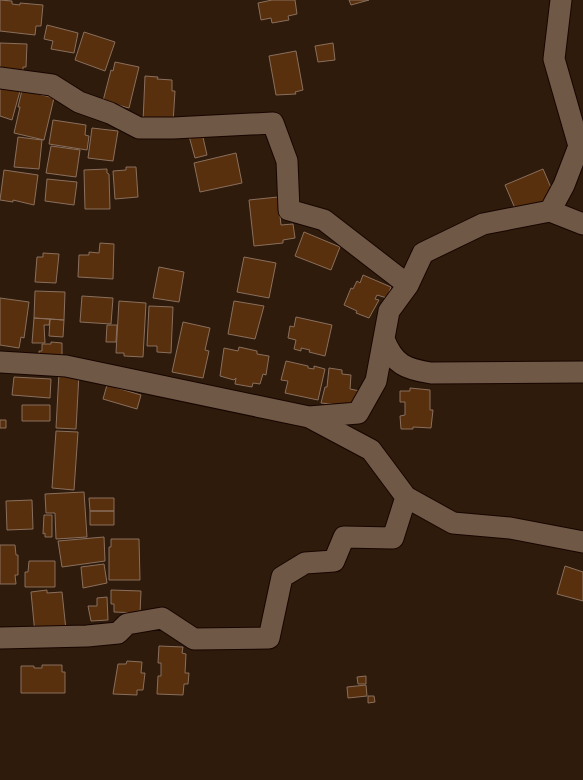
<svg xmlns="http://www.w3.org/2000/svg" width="583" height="780" font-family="'PT Sans',sans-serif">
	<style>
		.building { fill: #58300e; stroke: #896f5d }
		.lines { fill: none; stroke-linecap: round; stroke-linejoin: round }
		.minor-casing { stroke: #170500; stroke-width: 23 }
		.minor { stroke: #705847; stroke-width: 21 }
	</style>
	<rect width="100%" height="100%" fill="#2f1b0b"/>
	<path class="building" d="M0,0L12,1V4L20,5V3L43,5L41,26H36L35,35L0,31Z
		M272,0H295L297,14L288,16L289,20L272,23L271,18L261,20L258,3Z
		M349,0H369L351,5Z
		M47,25L78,33L74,53L51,49L53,41L44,39Z
		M84,32L115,42L105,71L75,60Z
		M0,43L27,44L26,67H23V75L0,73Z
		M333,43L335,60L318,62L315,46Z
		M296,51L303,90L295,92L296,94L276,95L269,56Z
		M115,62L139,67L129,108L103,101L111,70L113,71Z
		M145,76L158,77L157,79L172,80V91H175L173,123L143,122Z
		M0,86L20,91L12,120L0,116Z
		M22,90L54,98L44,140L14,133L20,107H18Z
		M53,120L86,125L85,135L89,136L87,150L49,144Z
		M92,128L118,131L113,161L88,158Z
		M202,133L207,155L195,158L189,136Z
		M18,137L42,140L39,169L14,167Z
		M51,146L80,150L76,177L46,173Z
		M236,153L242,183L200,192L194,163Z
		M126,167H136L138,197L115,199L113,171L126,170Z
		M107,169V173L109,174L110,209H85L84,170Z
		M543,169L555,197L517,213L505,185Z
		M4,170L38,175L34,205L13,200V202L0,200Z
		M47,179L77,182L74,205L45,201Z
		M278,197L281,225L293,224L295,238L283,240V243L254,246L249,200Z
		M304,232L340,247L331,270L295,256Z
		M100,243L114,244L113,279L78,277L79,255H89V252L99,253Z
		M43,253L59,254L56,283L35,282L37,257H43Z
		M244,257L276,263L269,298L237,292Z
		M159,267L184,272L179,302L153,298Z
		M363,275L391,287L387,298L377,295L375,299L379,300L369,318L356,313L357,311L344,305L351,288L353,289L357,281L360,283Z
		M35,291L65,292L64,320L34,318Z
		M82,296L113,298L111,324L80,322Z
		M0,298L29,302L24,338L21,337L19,348L0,345Z
		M119,301L146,303L143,357L124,356V353H116Z
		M234,301L264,306L255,339L228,334Z
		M149,306L173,307L171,353L157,352V346H147Z
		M296,317L332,325L325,356L309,352L310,350L301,348V351L294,349L296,340L288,338L290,326L294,327Z
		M34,318L50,319L49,325H44L45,343H32Z
		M50,319L64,320L63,337L49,336Z
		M183,322L210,328L205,350L209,351L203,378L172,372Z
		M107,325H117L116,342H106Z
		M51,342L62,343V360L39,356V351H42V344H51Z
		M239,347L257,351V354L269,356L266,375L263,374L260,384L253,383L252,387L235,384L236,378L234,380L220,376L224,348L238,351Z
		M286,361L308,366V368L314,369V366L325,369L318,400L285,393L288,381L281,380Z
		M329,368L342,370V374L351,375L350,389L360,391L356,407L321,403L325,387H327Z
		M59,373L79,374L76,429L56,428Z
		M14,377L51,379L50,398L12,395Z
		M107,385L141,395L137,409L103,399Z
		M410,388L430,390V410H433L431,428L413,427V429H401L400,416L405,415V402H400V391H410Z
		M22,405H50V421H22Z
		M0,420H6V428H0Z
		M56,431L78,432L74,490L52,488Z
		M84,492L87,537L56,539L55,513H46L45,494Z
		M89,498H114V511H90Z
		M32,500L33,529L7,530L6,501Z
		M90,511H114V525H90Z
		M44,515H52V537H45V533L43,534Z
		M104,537L105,561L62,567L58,541Z
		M111,539H139L140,580H109V547H111Z
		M0,545H15L16,555H18V575H15L16,584H0Z
		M29,561H55V587H25V572H28Z
		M104,564L107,583L83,588L81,567Z
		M565,566L583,572V601L557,594Z
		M47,590V593L62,592L66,630L35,634L31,592Z
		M111,590L141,591L140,613L114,612V604H111Z
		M107,597L108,620L91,621L88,606H97V598Z
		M159,646L183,647L182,653L186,654L185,673H189L188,684H184L183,695L157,694L158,676H161V663H158Z
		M127,661L142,662L141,673H145L143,690H137V695L113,694L118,664H126Z
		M42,665H62V672H65V693H21V666H34V668H42Z
		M366,676V684H358L357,677Z
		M366,685L367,696L348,698L347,687Z
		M368,696H374L375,702L368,703Z"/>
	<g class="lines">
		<defs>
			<path id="minor" d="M0,78L52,85L79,102L110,113L139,128H173L273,123L287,161L289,210L324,220L408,285
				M550,211L564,185L579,146L554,59L561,0
				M384,339C394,365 406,369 431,373L583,372
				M0,362L66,366L309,417L358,413L376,381L389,311L408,285L423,253L483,224L550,211L583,224
				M309,417L371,450L406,497L453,523L510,528L583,542
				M0,638L87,636L118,633L127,624L162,618L194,639L269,638L282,577L305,563L334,561L344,537L393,538L406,497"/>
		</defs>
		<use href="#minor" class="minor-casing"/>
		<use href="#minor" class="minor"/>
	</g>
</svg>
